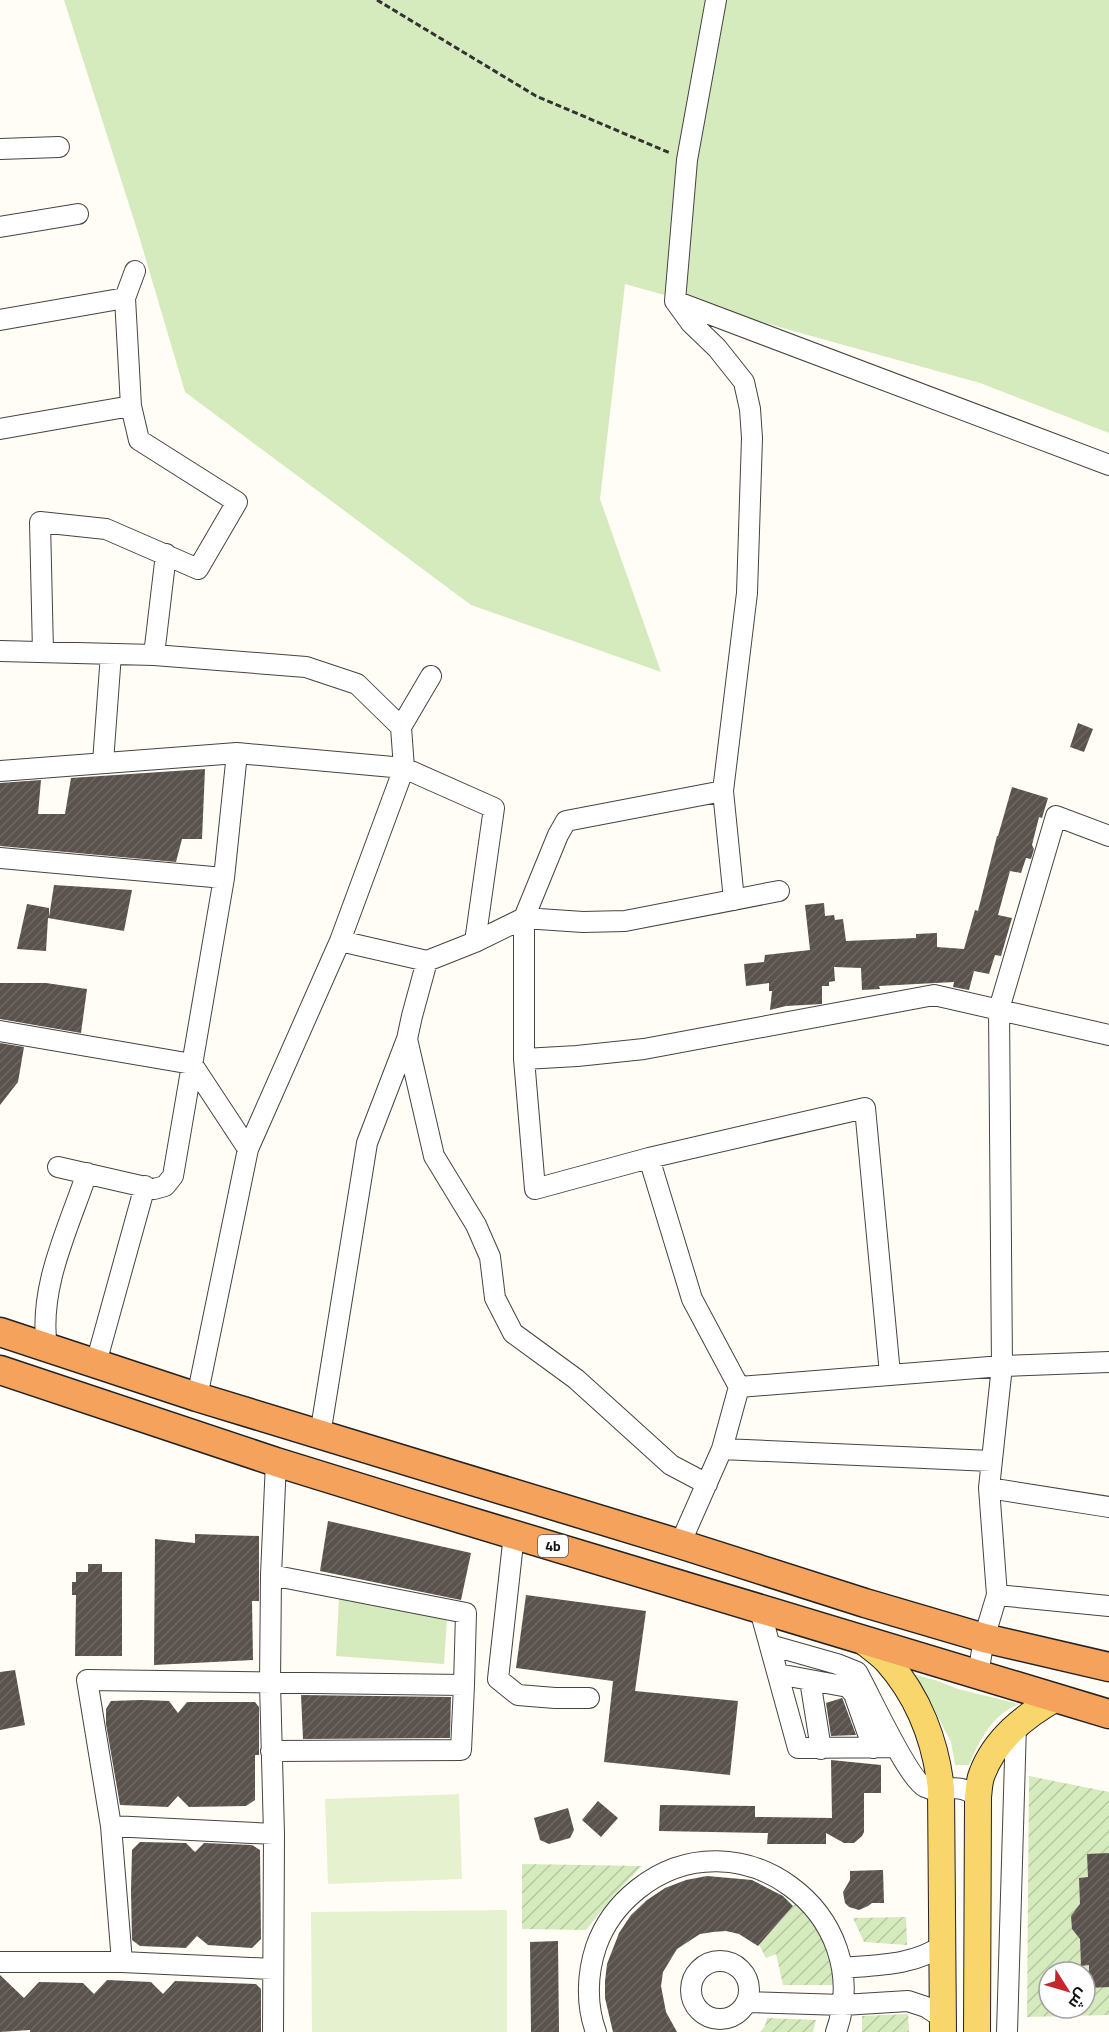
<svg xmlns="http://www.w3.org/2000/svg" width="1109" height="2032" font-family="Georgia,Cairo,serif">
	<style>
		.grass { fill: #d5ebbd }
		.garden { fill: url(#garden-furrows); fill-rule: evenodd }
		.pitch { fill: #e6f2cf }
		.building { fill: url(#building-hatch) }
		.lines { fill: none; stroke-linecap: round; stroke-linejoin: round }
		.minor-casing { stroke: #444; stroke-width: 22 }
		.major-casing { stroke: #222; stroke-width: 28 }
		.highway-casing { stroke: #222; stroke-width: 31 }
		.path { stroke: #333; stroke-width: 3; stroke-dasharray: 6 3; stroke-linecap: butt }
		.minor { stroke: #fff; stroke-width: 20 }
		.major { stroke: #f9d66b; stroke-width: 26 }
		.highway { stroke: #f5a25d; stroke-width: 28 }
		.labels { text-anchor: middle; stroke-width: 6; stroke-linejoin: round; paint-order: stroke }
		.shield { fill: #fff; stroke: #585858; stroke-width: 1.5 }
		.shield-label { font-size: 14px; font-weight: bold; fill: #111 }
	</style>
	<defs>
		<pattern id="garden-furrows" width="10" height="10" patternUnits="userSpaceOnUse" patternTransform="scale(1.5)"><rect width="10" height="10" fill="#d5ebbd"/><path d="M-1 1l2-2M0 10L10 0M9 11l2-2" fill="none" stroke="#b6c8a1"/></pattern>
		<pattern id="building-hatch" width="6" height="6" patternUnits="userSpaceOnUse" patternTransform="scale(1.5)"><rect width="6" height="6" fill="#5a524d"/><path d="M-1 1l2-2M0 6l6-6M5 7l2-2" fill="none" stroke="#6d6662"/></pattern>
	</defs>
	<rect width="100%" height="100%" fill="#fffdf5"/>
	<path class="grass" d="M64,0H1109V433L980,383L625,284L600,499L661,672L471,605L185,392L139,236Z
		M339,1598L447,1617L444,1664L336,1656Z
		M913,1674L938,1681L958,1689L1019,1704C992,1715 980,1739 969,1765H955L951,1742L926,1694Z"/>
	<path class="garden" d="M1029,1776L1109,1792V2015L1027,2017ZM1049,1972H1085V2008H1049Z
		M522,1864L642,1866L614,1895L586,1930L522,1929Z
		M795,1904L810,1917L824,1935L836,1985H783L776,1954L766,1958L759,1945Z
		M906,1917L907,1945L864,1942L853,1918Z
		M908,2014L909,2032H862V2016Z
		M767,2018L816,2020L813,2032H760L765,2026Z"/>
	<path class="pitch" d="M459,1794L462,1879L328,1884L325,1799Z
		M507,1910V2032H312L311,1912Z"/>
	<path class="building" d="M1078,723L1093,729L1084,752L1070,747Z
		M205,769L202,839H182L176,862L0,846V783L41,780L38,814H65L71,778Z
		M1012,787L1048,798L1042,818L1039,817L1032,845L1034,849L1031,859L1026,858L1021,873L1010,871L998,915L1012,918L1001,956L995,955L989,974L974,971L969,990L953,987L954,982L879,986L880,989L862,990L861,968L834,967L835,981L829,982V986H822V1004L786,1006L770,1010L772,991H769V983L746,986L744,964L764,962L765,955L810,950L805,905L824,903L825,916L834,915L835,920L843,919L846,941L916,938V934L937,933V947L964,949L975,910L978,911L997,836H998Z
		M54,885L132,890L124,931L48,918L46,951L17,949L27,904L49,908V917Z
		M0,983H46L87,989L81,1033L0,1019Z
		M0,1043L24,1047L18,1082L0,1105Z
		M328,1521L471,1553L461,1600L320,1571Z
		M195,1534L259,1536V1601H252L253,1660L154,1665L155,1539L195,1543Z
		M88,1564H102V1572H122V1656H75L76,1595H72V1582H76V1572H88Z
		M526,1595L646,1611L635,1691L738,1701L730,1775L604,1762L613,1681L516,1668Z
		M15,1670L25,1725L0,1730V1672Z
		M301,1695L451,1697L450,1738L303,1739Z
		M842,1698L843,1700L856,1735L831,1736L826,1703Z
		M141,1700L169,1701L178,1713L187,1702H255L259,1707V1755H255V1800L246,1806L189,1807L178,1796L168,1807L120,1805L106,1724V1709L111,1701Z
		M831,1760L881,1765V1793H864V1832L862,1836L854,1843H844L826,1833V1844H767L768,1833L659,1831L660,1805L755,1806V1817L832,1818Z
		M598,1801L618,1818L601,1837L582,1820Z
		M568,1808L574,1830L570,1838L549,1844L540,1840L534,1818Z
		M140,1842L186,1843L195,1852L204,1843L252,1845L260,1850L261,1939L252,1948L208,1945L197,1936L186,1948L140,1946L132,1940L131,1891L132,1850Z
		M1109,1853V1987L1089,1988V1965L1081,1966L1080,1939L1072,1929L1071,1916L1080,1904L1079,1878L1088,1877L1087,1854Z
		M883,1870L884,1903H872L868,1906L859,1910L849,1907L845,1903L843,1892L850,1880V1871Z
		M707,1876L752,1880L783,1896L793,1906L758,1946L739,1934L726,1931L713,1932L700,1934L677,1949L663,1972L661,1986L666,2012L677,2032H613L605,1998V1981L607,1964L619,1933L631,1915L647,1900L665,1888L686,1880Z
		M558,1941L559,2032H531L530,1942Z
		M0,1975L24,1998L39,1982L83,1983L94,1994L107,1980L151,1982L163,1994L175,1981L256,1984L261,1989V2032H30V2030L0,2032Z"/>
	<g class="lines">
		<defs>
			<path id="minor" d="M0,149L59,147
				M0,227L78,214
				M675,301L687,160L716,0
				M0,320L125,298
				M0,429L131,406
				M0,651L154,655L306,667L357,684L401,727
				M43,652L40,522L106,529L198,569L237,502L139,440L131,406L125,298L135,271
				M154,655L166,554
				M103,762L111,654
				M0,771L237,753L404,768L494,808L475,942
				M0,858L224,878
				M779,891L625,921L583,922L524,918V1059L535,1189L649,1158L865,1108L890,1374
				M734,900L723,791L747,593L752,438L750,409L744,382L717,348L691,323L675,301L1109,465
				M340,941L427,961L475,942L524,918L558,835L566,821L723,791
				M0,1031L192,1064L248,1149
				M407,1039L434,1156L476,1225L490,1257L495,1298L513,1333L576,1379L671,1465L707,1484
				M524,1059L577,1056L644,1049L934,995L1109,1035
				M649,1158L692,1299L739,1387
				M58,1167L154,1189L165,1186L173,1176L224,878L237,753
				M47,1348C38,1288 68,1229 87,1173
				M96,1363L145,1186
				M197,1397L248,1149L340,941L404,768L401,727L431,676
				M320,1435L367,1143L407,1039L412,1016L427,961
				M722,1449L991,1461
				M989,1488L1109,1507
				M514,1534L498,1679L518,1695L555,1698H589
				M680,1544L722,1449L739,1387L1002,1366L1109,1362
				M997,1595L1109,1606
				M760,1610L798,1748L896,1747
				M770,1645L837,1664L857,1672C869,1693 908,1779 925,1787C944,1796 953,1779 978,1797
				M778,1674L810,1680L821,1749
				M978,1675L984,1638L997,1595L989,1488L1002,1366L999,1009L1056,816L1109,836
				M810,1680L848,1687L854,1694L873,1748
				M271,1751L461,1750L464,1685
				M111,1826L274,1834
				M691 1990a29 29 0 1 1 58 0a29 29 0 1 1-58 0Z
				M0,1962H122L273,1969
				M122,1962L111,1826L87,1680L464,1685L466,1613L271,1575
				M842,1968C877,1965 913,1966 943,1945
				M747,2002L843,2005L908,2001L926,2007L943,2018
				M273,2032L274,1834L270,1683L271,1575L276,1462
				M596,2032C586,2005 587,1974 596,1947C604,1924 619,1904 638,1889C738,1810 878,1913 836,2032
				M1007,2032L1016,1725"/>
			<path id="major" d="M862,1640C870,1647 880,1653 887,1661C919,1697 936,1743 941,1789L943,2032
				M977,2032L978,1797C979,1789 979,1781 982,1774C995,1739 1025,1716 1056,1698"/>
			<path id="highway" d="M0,1332L197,1397L680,1544L865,1603L984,1638L1109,1667
				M0,1370L276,1462L412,1504L1109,1714"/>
		</defs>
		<use href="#minor" class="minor-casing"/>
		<use href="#major" class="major-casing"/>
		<use href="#highway" class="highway-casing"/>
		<path class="path" d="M377,0L536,96L670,153"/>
		<use href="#minor" class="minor"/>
		<use href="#major" class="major"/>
		<use href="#highway" class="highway"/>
	</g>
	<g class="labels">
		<rect class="shield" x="538" y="1535" width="30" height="22" rx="4.5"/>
		<g class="shield-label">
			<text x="553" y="1551">4b</text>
		</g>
	</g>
	<g transform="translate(1067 1990) rotate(127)"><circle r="28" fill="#ffffff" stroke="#a0a0a0" stroke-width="1.5"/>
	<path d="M0-4.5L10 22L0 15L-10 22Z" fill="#c4262e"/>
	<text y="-9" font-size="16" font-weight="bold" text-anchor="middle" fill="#111111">ش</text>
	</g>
</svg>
